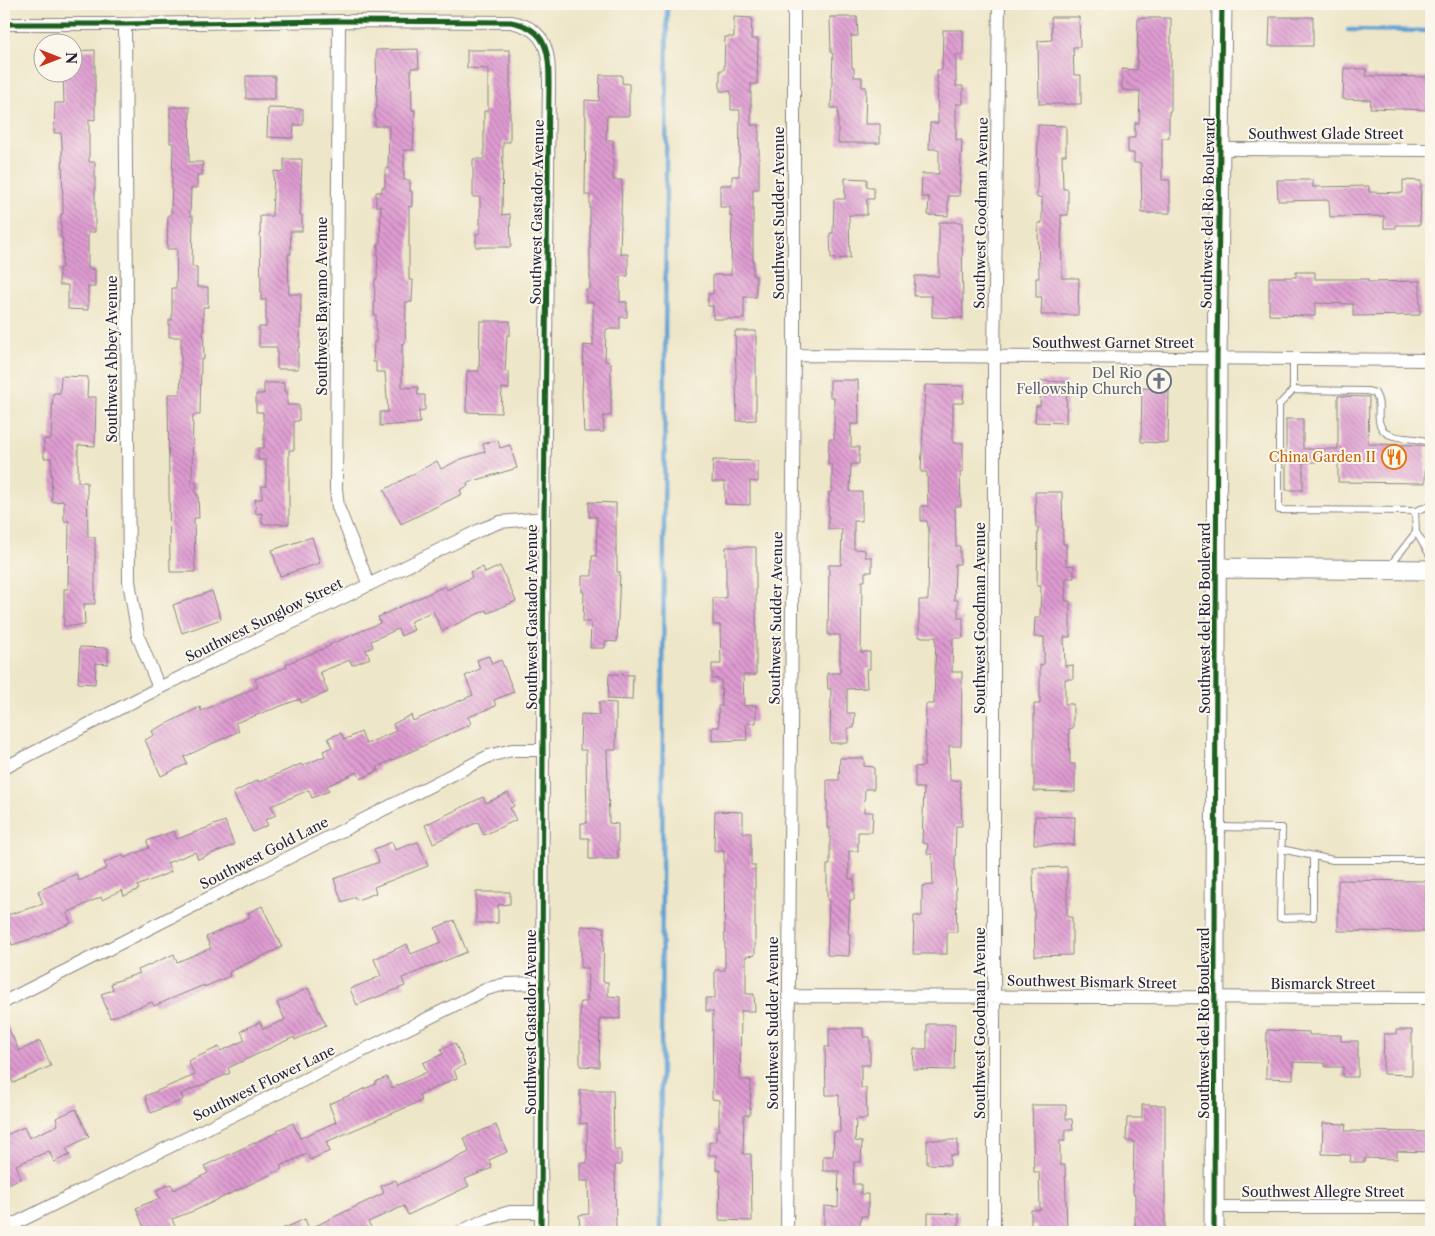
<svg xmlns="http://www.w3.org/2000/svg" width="1435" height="1236" font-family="'Libre Caslon Text',serif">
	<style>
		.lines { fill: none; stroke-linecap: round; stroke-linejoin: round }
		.stream { stroke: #61a1d3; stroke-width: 4.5 }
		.building { fill: url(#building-back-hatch) }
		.lane-casing { stroke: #888482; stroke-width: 8 }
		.street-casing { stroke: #888482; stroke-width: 14 }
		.secondary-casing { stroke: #888482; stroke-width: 21 }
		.lane { stroke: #fff; stroke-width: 6 }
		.street { stroke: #fff; stroke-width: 12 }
		.secondary { stroke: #fff; stroke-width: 19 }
		.cycleway-casing { stroke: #fbf7ec; stroke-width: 8 }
		.cycleway { stroke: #1b5e20; stroke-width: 5 }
		.labels { text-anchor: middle; stroke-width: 4; stroke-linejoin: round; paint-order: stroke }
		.street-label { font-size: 14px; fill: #22223b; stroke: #fbf7ec }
		.worship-label { font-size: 14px; fill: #5b616d; stroke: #fbf7ec; text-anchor: end }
		.food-label { font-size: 14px; fill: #c56008; stroke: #fbf7ec; text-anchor: end }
	</style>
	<defs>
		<pattern id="building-back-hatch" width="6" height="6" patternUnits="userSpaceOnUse" patternTransform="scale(1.25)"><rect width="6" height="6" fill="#df9bd1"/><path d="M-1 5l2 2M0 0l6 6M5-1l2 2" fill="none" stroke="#b47eab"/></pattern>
	</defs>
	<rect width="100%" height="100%" fill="#fbf7ec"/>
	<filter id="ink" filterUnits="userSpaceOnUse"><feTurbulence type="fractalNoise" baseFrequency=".02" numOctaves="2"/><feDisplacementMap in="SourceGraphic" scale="10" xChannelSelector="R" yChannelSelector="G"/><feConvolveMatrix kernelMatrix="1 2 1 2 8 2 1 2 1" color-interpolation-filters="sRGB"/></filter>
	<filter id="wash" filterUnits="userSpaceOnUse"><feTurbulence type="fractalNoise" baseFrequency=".0096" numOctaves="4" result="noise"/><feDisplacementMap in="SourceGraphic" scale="20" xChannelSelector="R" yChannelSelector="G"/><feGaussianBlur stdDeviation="1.12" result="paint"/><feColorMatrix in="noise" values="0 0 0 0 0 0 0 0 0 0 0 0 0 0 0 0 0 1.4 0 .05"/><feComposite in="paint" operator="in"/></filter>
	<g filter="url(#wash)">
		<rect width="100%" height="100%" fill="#eee6c8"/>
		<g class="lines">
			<path class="stream" d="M1348,30L1431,31
				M660,1232L667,4"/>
		</g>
		<g id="blocks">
			<path class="building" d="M734,17L752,18L751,39H758L757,84H751V125H759V189H753V276H756V297H744V319H713V306H708V294H713V275H731L732,216H730V207H720V185H732V176H739L740,110H731V91H720V70H724L725,37H734Z
				M830,17H857L858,36H851L852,68H854V77H862V87H866L865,124H880V143H838V108H831L833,53H831Z
				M1051,17H1079L1080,47H1073L1074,75H1081V104H1039L1038,41L1052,40Z
				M1270,17H1313V46H1269Z
				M1138,18H1171V111H1169V138H1162V180H1170V213H1142L1141,163H1134V153H1128V138H1135V123H1139L1140,91L1122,90V69L1137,70Z
				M943,30H963V55H956V86H963V104H956V140H962L959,196H948V216L928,215L929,197H921L922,174H939V149H929L930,123H938L937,70H942Z
				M418,49L419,68H411L412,110H415L413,150H404V180H410V191H412V207L409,206V280H413L412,302H406L405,344L402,343V388L418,387V395H425V410L419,411L420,423L380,426V412H388L385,372H376V362H373L374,342H376V315H374L375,279H377L378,244H380L381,206H376V192H382V187H385V169H388L389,126H375V109H377L376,50Z
				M95,50V120L89,119V162H95V232H88V269H95V287H88V310L68,309V285H59V268H62L63,238H61V214H63L62,144L61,133H54L55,103H64L63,72H72V51Z
				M467,50H510V142H503L502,215L510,214L511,247H476V234L480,233V197H473V159H484V111H488V69L467,68Z
				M1344,68L1366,69V76L1430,77V84H1431V110L1370,108L1371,100L1343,99Z
				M600,75H622V83L629,84V116H607L606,140H613V180H622L620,254H628V276H620V302H627V317H620V329H606L605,361L611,362V416H603L604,432H584L582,395L584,345L593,346V302H586V289H590V195H585L586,116H585V100L599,101Z
				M246,76H275V99H246Z
				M170,107H190L189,162H203L202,175H197V188H191L190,216H193L192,267H197V287H208V307H203L204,359L201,360L200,415H193L192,482H196V494H198L199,518H194L195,572H170L168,394H180L181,374V337H169V320H172V288H176L177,249H167L168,215H171L173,143H170Z
				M268,108L303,109V125H294L293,138L267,137Z
				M1038,125L1066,126V155H1062L1063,189H1068V215H1061L1062,278H1079L1078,315H1041L1042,297H1036V278H1039L1038,223H1042V197L1037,198Z
				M284,159H302L300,215H302V231H290L291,254H288L289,294H301L300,347H298V369H277V347H259V327H266V300H261L260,216H272L274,171L284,172Z
				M845,178L867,179V187H874V199H867V215H849L850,258L831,259L830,233H833L834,199H845Z
				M1277,180H1313V187L1369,186V192L1403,193V180L1421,181L1420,225H1396V228H1384V216L1330,217L1329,200L1278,201Z
				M939,222H962L963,318L932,317V296H914L915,276H939Z
				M1296,272H1315V279H1368V282L1420,281V315L1353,316V304L1315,303V316L1269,315V277H1296Z
				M480,321H510V335H507L505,372H509V389L502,388L501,413L466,412L467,371H479Z
				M735,331H756V420L737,421Z
				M61,376L88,377L87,397H96L95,446L78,445V482H87L88,537H95V604H84L85,625L64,626V589H68L69,521H64V501L52,502L51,458H44V439H51L53,393H60Z
				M830,380H858L859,424H851V447H859V464H851L850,492H862V521H854V549L865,550V557H872V572H865V581H862L861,652H870V669H866L867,688L847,689V713H855L854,728H848V743H830L831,689H828L827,673H840V635H828L829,565H841L842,529H828L829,492H832V465L828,464L829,439H834V397H830Z
				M1041,381L1067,382L1066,423L1035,422L1036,406H1040Z
				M264,383H284V391H287V405H299V421H294V450H289V524H262V513L256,514L255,499H262V486H266V460H258V448H264V421H263V412H256V394H264Z
				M925,385L964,386L963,403H953V443H963V472H960L961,506H955L956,546H960V564H955L954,600H958V618H963V638H953L952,672H962L961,746H949L950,781L960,780L962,826H956L955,863L957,932H947V954H913L914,916H922V886L933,885L932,854H927L928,844L922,843L924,788H915V767L924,766V758H925L926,704H934L936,637H919V600H928L929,532L927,521H921V506H928L927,472H921Z
				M1142,388L1169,389L1168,443L1141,442Z
				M1338,396L1369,397L1368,444L1419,445L1426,446L1425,483L1338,482V462H1303V490H1286V419H1303V449H1338Z
				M498,440L500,448L510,445L517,468L467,483L468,486L460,490L462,494L401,524L384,490L437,461L441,469L461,459L485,452L483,444Z
				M713,460L758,461V482L750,481V505L725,504V482H712Z
				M1035,492H1062L1063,544H1066V565L1074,566V578H1066L1065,601H1070V637H1064L1065,666L1073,665V679H1065V704H1073V728L1069,729L1070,764H1075V792L1034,791V704H1040V665L1044,664V637H1034L1035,618H1040L1041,586H1037L1038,528H1036Z
				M589,502L616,503V556H617V572H620L617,642L605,641V648H590L591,622H583L584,592H582V576H592V556H596L597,517H589Z
				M312,537L320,563L280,576L272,550Z
				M726,547H756V675H743L744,706L756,705V723H746L747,740L712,741V727H719L718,706H722L721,679H712V664H721L720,625H713V598H726Z
				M500,566L516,601L488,613L486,610L442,631L433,611L410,622L414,630L401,636L398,629L371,641L373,647L366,650L370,658L352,665L350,660L320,672L328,692L301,703L300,699L235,723L239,731L184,757L187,764L161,776L145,740L154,735L152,731L200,707L201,711L258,687L255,679L287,667L286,664L330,646L329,645L380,623L378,617L445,586L447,590L472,577L470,572L483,567L485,573Z
				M212,591L221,619L182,633L173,605Z
				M80,647L108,648V664L96,663L95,684L78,683Z
				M489,656L492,664L501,660L514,692L494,700L496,706L468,717L471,724L377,767L379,770L361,779L357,772L327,786L329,791L312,798L309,790L271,806L276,815L265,820L268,825L253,832L233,793L258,780L259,782L301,764L302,766L325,756L323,751L332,747L328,738L341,733L344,740L361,732L366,744L396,731L393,724L411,715L413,721L473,695L465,676L480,669L477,660Z
				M609,674L633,675L632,700L608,699Z
				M599,702L616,703V750H607L609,823L618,824V859H589V838H581V823H587L586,750H580L581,714L599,715Z
				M840,758H864V766L874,767V789H865L864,812H873L872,832H858V851H849V879H854V900H850L848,933L850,934L849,956L827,955L829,900H827V865H830V828H827V780H839Z
				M508,793L514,806L510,808L516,820L484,835L478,822L433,843L425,825L483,797L486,803Z
				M715,811L743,812V833H751V865H755V955L746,956V994H754L755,1011H741L740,1080H751L750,1115H744L743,1154H751L752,1221L719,1220L720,1170H716V1155H709V1142H716V1130H719V1100L712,1099L713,1011H706V998H715V970H725L724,851H714Z
				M1035,816L1075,817L1074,845L1034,844Z
				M225,821L234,845L198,859L195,852L167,863L171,872L137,886L139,889L124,896L122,890L102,900L101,897L67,913L71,923L40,936L12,945L4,921V916L43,904L38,891L76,874L79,881L107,868L104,863L123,855L124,858L149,848L147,841L174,831L177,839Z
				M392,842L395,850L418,842L428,866L374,887L376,893L357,900L355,897L342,902L334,879L379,862L374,849Z
				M1067,867V917H1072V955L1035,956L1033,868Z
				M1338,880L1426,881V932L1338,931Z
				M476,892H510V904L498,905V923H476Z
				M262,906L282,947L229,972L230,976L204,987V985L154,1006L152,1002L110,1018L101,994L113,990L111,983L140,973L138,970L174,954L177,962L211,948L206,937L250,917L248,913Z
				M454,920L467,952L402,978L405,986L357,1005L350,989L381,976L374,959L407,944L411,954L441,942L435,928Z
				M581,926L604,927L603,982H608V996L620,997V1019L600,1018L599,1067L580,1066V1002H587L588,968H581Z
				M308,988L326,1025L295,1040L294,1037L228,1068L230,1073L181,1094L183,1100L151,1113L145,1096L195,1075L188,1061L219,1047L221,1051L245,1040L241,1031L260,1022L263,1029L285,1020L277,1003Z
				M4,1018L19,1051L40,1041L51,1066L13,1083L4,1063Z
				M927,1024H955L954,1070L913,1069L914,1049H927Z
				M829,1028H863V1037H870V1065H861V1088H866L867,1119H856L855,1141L862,1142L861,1162H854L853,1184H861V1194H868V1216H861L860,1226H824V1206L838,1207L839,1171H823V1156H833L834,1132H840L839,1095H826L825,1047H829Z
				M1267,1030L1309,1032V1035H1341V1041H1358V1077H1343V1067H1325V1063L1293,1062V1079L1266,1078Z
				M1396,1030H1412V1075L1383,1074L1384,1034H1396Z
				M455,1043L465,1065L454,1070L457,1078L419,1095L421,1101L326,1142L330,1151L310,1160L307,1154L280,1166L282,1169L196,1210L172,1219L176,1229L169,1232H146L136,1208L160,1198L156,1190L171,1184L174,1190L208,1173L204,1166L278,1132L277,1130L293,1123L300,1138L336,1122L329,1104L376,1084L375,1082L387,1077L392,1088L427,1072L423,1063L443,1054L441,1049Z
				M580,1090H613L614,1150H621V1165H615L616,1229L580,1230L579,1215L589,1214L588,1181H580V1163H587V1123L580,1124Z
				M1032,1105H1066V1119H1072L1073,1130H1065V1141H1060V1165H1065L1067,1232H1037V1225H1031V1210H1040L1039,1172H1034Z
				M1142,1105H1165V1232H1135V1194H1133L1134,1141H1126L1127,1118H1142Z
				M76,1109L89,1137L66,1148L70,1155L54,1162L49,1151L16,1165L21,1178L4,1186V1136L24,1127L29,1138L58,1125L56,1118Z
				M1323,1123L1346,1124L1345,1131L1431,1132V1152L1397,1151V1159L1365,1158V1162H1350L1351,1155L1322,1154Z
				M496,1125L507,1152L489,1160L492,1168L465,1179L469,1186L408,1215L404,1206L368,1222L372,1229L366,1232H275L305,1219L309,1229L384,1193L381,1186L396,1180L398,1185L469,1152L464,1138Z
				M927,1140H958L957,1155H950V1165L927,1164Z
				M928,1213L959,1214V1232H928Z"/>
		</g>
	</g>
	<g filter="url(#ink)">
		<use href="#blocks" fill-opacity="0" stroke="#888482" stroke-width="1"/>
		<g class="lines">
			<defs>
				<path id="lane" d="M1293,359V390L1367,391L1375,393C1383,406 1375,416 1381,427C1390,443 1417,435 1431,443
					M1293,390L1279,405V510L1415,511
					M1416,532L1415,511L1429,506L1431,503
					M1389,567L1416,532L1431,557
					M1217,827L1282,828L1280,918L1313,917V856
					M1281,849L1333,860H1421"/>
				<path id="street" d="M339,21L336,489L338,507L369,585
					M4,24H125L339,21L511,22C548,29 549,53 549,85L544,518L541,1232
					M125,24L129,581L138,636L159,688
					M1220,149L1431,150
					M794,355L1431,360
					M4,768L159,688L482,529L500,522L544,518
					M788,996L1431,998
					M4,1002L489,756L512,750H543
					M1214,1207H1431
					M4,1229L487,989L506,984L543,983
					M460,1232L487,1219L510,1212H541
					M787,1232L794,355V4
					M994,1232V357L999,4"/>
				<path id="secondary" d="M1216,568L1431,570
					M1214,1232L1217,358L1222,4"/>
			</defs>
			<use href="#lane" class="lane-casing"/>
			<use href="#street" class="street-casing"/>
			<use href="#secondary" class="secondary-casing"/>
			<use href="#lane" class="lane"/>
			<use href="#street" class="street"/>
			<use href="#secondary" class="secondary"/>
			<defs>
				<path id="cycleway" d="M4,24H125L339,21L511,22C548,29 549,53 549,85L544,518L541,1232
					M1214,1232L1217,358L1222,4"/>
			</defs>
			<use href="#cycleway" class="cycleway-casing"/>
			<use href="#cycleway" class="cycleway"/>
		</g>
	</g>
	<defs>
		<symbol id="church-ring" viewBox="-11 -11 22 22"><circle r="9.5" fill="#fbf7ec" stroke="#6b7280" stroke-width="1.5"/><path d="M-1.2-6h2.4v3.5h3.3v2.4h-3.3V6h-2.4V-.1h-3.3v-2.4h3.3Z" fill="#6b7280"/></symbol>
		<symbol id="restaurant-ring" viewBox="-11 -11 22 22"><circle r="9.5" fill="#fbf7ec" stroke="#e8710a" stroke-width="1.5"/><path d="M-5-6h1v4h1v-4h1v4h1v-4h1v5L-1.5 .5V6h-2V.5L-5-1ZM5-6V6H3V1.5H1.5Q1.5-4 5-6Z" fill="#e8710a"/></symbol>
	</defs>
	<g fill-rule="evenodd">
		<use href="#church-ring" x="1145" y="367" width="28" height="28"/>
		<use href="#restaurant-ring" x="1380" y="443" width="28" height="28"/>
	</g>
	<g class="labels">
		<g class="street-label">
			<text x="1326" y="139">Southwest Glade Street</text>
			<text transform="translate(537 212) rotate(-89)" y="5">Southwest Gastador Avenue</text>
			<text transform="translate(779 213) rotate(-90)" y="5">Southwest Sudder Avenue</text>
			<text transform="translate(981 213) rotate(-89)" y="5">Southwest Goodman Avenue</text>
			<text transform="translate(1208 213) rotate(-89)" y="5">Southwest del Rio Boulevard</text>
			<text transform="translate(322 306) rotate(-90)" y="5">Southwest Bayamo Avenue</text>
			<text x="1113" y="348">Southwest Garnet Street</text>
			<text transform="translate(112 359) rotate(-90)" y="5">Southwest Abbey Avenue</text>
			<text transform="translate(532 617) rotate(-90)" y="5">Southwest Gastador Avenue</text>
			<text transform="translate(776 618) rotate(-89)" y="5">Southwest Sudder Avenue</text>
			<text transform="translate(980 618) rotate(-90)" y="5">Southwest Goodman Avenue</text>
			<text transform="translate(1205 618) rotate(-90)" y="5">Southwest del Rio Boulevard</text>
			<text transform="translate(264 620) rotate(-26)" y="5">Southwest Sunglow Street</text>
			<text transform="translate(264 853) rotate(-27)" y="5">Southwest Gold Lane</text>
			<text transform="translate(1092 982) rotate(1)" y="5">Southwest Bismark Street</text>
			<text x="1323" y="989">Bismarck Street</text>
			<text transform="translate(531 1022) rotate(-90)" y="5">Southwest Gastador Avenue</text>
			<text transform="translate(773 1023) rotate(-90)" y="5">Southwest Sudder Avenue</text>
			<text transform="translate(980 1023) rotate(-90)" y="5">Southwest Goodman Avenue</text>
			<text transform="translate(1204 1023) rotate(-90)" y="5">Southwest del Rio Boulevard</text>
			<text transform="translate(264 1083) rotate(-26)" y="5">Southwest Flower Lane</text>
			<text x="1323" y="1197">Southwest Allegre Street</text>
		</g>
		<g class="worship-label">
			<text x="1142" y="378">Del Rio<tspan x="1142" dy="16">Fellowship Church</tspan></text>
		</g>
		<g class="food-label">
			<text x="1376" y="462">China Garden II</text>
		</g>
	</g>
	<rect width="1435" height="1236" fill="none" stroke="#fbf7ec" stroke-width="20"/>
	<g transform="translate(58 58) rotate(90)"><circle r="24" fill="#fbf7ec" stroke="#a4a2a5"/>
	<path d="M0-4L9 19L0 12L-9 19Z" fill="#c8321e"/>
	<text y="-8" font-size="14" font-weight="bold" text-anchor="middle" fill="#22223b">N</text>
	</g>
</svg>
